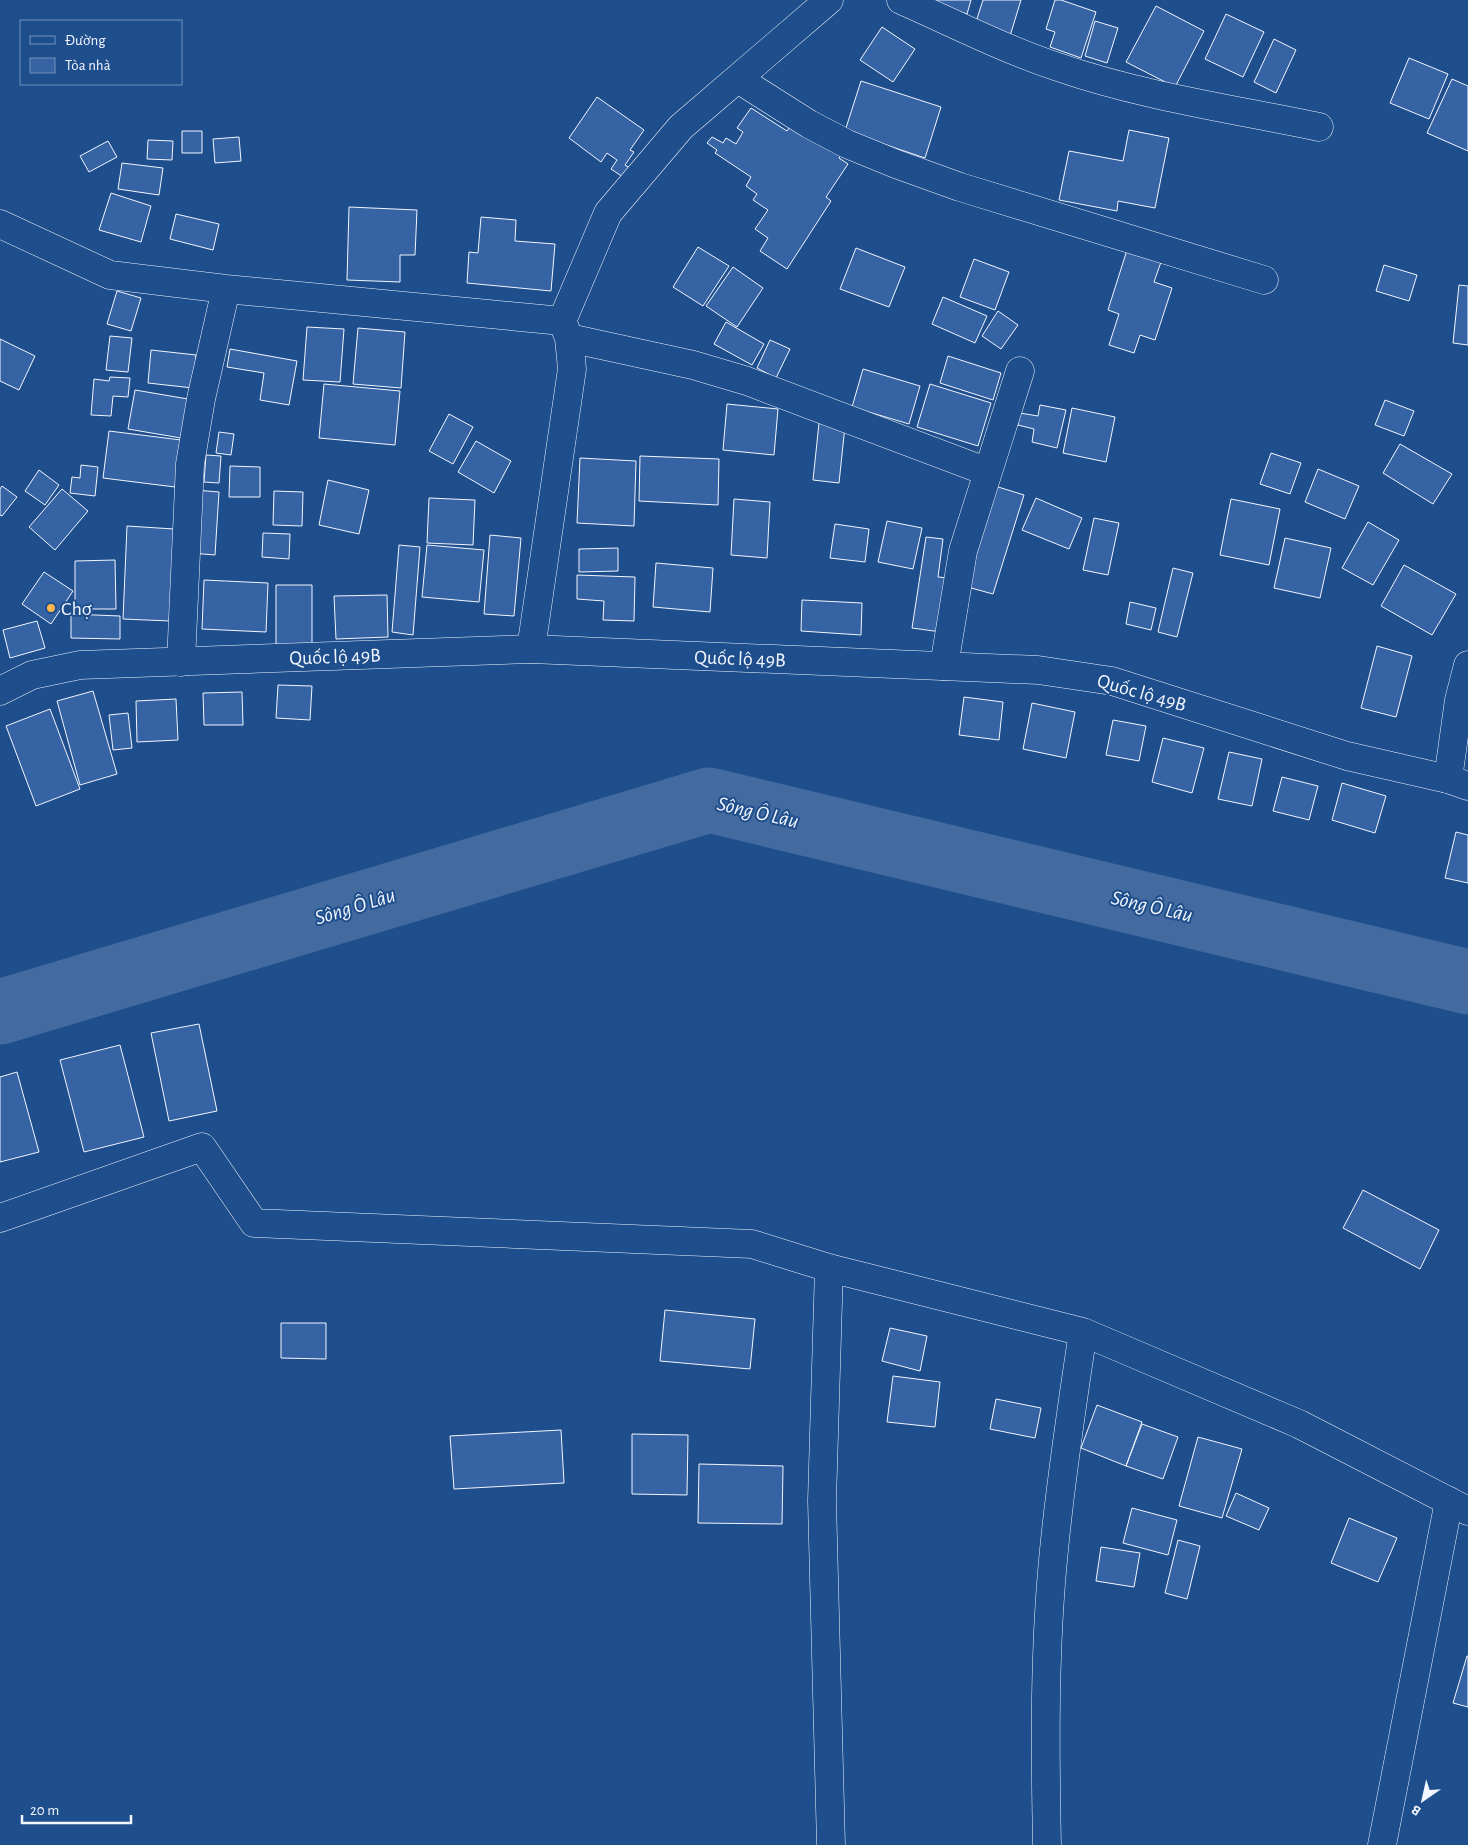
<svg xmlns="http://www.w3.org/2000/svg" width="1468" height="1845" font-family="'Alegreya Sans',sans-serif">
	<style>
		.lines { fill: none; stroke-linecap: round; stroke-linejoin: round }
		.river { stroke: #446ba0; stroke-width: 65 }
		.building { fill: #3563a3; stroke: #f2f6ff }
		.minor-casing { stroke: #f2f6ff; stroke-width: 29 }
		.major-casing { stroke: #f2f6ff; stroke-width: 29 }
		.minor { stroke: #1f4e8c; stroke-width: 28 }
		.major { stroke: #1f4e8c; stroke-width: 28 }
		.poi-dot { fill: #ffb74d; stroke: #1f4e8c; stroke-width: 2 }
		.labels { text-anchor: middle; stroke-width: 4; stroke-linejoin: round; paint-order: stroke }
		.poi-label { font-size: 20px; fill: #f2f6ff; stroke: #1f4e8c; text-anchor: start }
		.street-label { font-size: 20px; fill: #f2f6ff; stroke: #1f4e8c }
		.water-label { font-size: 21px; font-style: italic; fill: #f2f6ff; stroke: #1f4e8c }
	</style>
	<rect width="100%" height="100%" fill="#1f4e8c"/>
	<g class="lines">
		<path class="river" d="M0,1012L709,800L1468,982"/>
	</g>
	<path class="building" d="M922,0H971L967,14Z
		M983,0H1021L1010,36L975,25Z
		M1055,0H1061L1096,12L1081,58L1050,47L1055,32L1046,29Z
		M1156,6L1204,31L1175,87L1126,62Z
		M1226,14L1264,32L1243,77L1205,59Z
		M1095,21L1118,28L1107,63L1085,56Z
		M882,27L915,49L893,82L860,60Z
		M1274,39L1296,50L1276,93L1254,82Z
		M1409,58L1448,74L1429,119L1390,103Z
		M1452,79L1468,86V151L1427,133Z
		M861,81L941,107L925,158L845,131Z
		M597,97L644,130L630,150L634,152L625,165L633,170L626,179L611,169L617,160L607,153L601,162L569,138Z
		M751,108L787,131L795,120L843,152L839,158L848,164L826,197L831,201L787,269L760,251L768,238L755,229L768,210L753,200L757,194L746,186L751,177L715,153L717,150L707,143L712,137L723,143L726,138L736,144L743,132L737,128Z
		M1129,130L1169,138L1155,208L1118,201L1117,211L1059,200L1069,151L1123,161Z
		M182,131H202V153H182Z
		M239,137L241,161L215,163L213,139Z
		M148,140L173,141L172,160L147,159Z
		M108,141L117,157L89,172L80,156Z
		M122,163L163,168L159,195L118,189Z
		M111,193L151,206L141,242L99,230Z
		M349,207L417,210L415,255H400V282L347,280Z
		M176,214L219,224L213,250L170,239Z
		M481,217L516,220L515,241L555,244L551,291L467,283L469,252L478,253Z
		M698,247L729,266L703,306L673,287Z
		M856,248L905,267L889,307L840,289Z
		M1127,250L1161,262L1154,282L1172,288L1155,340L1140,335L1134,353L1109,345L1119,314L1108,310Z
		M974,259L1009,272L995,310L960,297Z
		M1384,265L1417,275L1409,301L1376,291Z
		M733,267L763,288L737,327L706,306Z
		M1459,285L1468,286V345L1453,343Z
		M117,291L141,298L131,331L107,324Z
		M943,297L987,316L975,343L932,324Z
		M998,311L1018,325L1001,349L982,336Z
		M726,322L764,344L752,365L714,344Z
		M307,327L344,329L340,382L303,380Z
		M358,328L405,332L401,388L353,384Z
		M110,336L132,338L128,372L106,370Z
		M0,339L35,356L19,390L0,381Z
		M770,340L790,349L776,378L757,368Z
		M230,349L297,361L289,405L260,400L264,373L227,367Z
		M151,350L196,355L193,388L148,383Z
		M948,356L1001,373L993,400L940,383Z
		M863,369L920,386L909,424L852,407Z
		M110,377L130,378L128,397L113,396L111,416L91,415L94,379L109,381Z
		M324,384L400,391L395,445L319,438Z
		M930,384L991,403L978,446L917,427Z
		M135,390L188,399L181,438L128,429Z
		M1385,400L1414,411L1404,436L1375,425Z
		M727,404L778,409L774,455L723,450Z
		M1040,405L1066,410L1057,448L1032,442L1034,429L1018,425L1020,413L1038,416Z
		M1072,408L1115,417L1106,462L1063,453Z
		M449,414L473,427L453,464L429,451Z
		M819,423L845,426L839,483L813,480Z
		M109,431L181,440L175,487L103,478Z
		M219,432L234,434L231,455L216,453Z
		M476,441L511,461L494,493L458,472Z
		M1400,444L1452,474L1433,504L1383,473Z
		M1271,453L1301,463L1290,494L1260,484Z
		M206,455L221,456L219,483L204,482Z
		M640,456L719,459L718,505L639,501Z
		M580,458L636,461L634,526L577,523Z
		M81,465L98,467L95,496L70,493L72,477L80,478Z
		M230,466L260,467V497H229Z
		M1318,469L1359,486L1345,519L1305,502Z
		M39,470L59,485L45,505L25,491Z
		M328,480L369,490L359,534L319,525Z
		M2,486L17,497L2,516L0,515V489Z
		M995,486L1024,495L993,594L964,586Z
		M62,489L88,511L55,550L29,527Z
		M195,490L219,492L215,555L191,553Z
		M274,491L303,492L302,526L273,525Z
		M429,498L475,500L473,545L427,543Z
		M1036,498L1082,518L1069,549L1022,530Z
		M734,499L770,502L767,558L731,555Z
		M1231,499L1280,509L1269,565L1220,555Z
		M1094,518L1119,523L1108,575L1083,570Z
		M887,521L922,528L913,569L878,562Z
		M1368,522L1399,540L1373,585L1342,568Z
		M835,524L869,529L865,562L830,558Z
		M127,526L174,529L170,621L123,619Z
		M263,533L290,534L289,559L262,557Z
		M490,535L521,538L514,616L484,614Z
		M926,537L943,539L938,577L949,578L941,632L912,628Z
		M1285,538L1331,548L1320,598L1274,588Z
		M399,545L420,547L413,635L392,632Z
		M427,545L484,550L479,602L422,597Z
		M618,548V571L579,572V549Z
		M115,560L116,609H75V561Z
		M656,563L713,568L710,612L653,607Z
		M1404,565L1456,594L1432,635L1381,606Z
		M1173,568L1193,573L1177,637L1158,632Z
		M44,572L73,591L51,624L22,604Z
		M577,575L635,577L634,621L603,620L604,601L577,599Z
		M204,580L268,583L266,632L202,629Z
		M276,585H312V645H276Z
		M387,595L388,637L336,639L334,596Z
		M802,600L862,603L861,635L801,631Z
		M1130,602L1156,608L1151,630L1126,624Z
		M71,614L120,616V639L71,638Z
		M37,621L45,648L10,658L3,630Z
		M1377,646L1412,656L1396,717L1361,708Z
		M278,685L312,686L310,720L276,718Z
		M93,691L117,774L80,785L57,701Z
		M242,692L243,725H204L203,693Z
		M964,697L1003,702L999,740L959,735Z
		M176,699L178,740L137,742L136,701Z
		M1032,703L1075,712L1066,758L1023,749Z
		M50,709L80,789L36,806L6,726Z
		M128,713L132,748L113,750L109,715Z
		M1113,720L1146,726L1139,761L1106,755Z
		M1163,738L1204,748L1192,793L1152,782Z
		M1229,752L1262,759L1252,806L1218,799Z
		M1282,777L1318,786L1309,820L1273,811Z
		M1342,783L1386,796L1375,833L1332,820Z
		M1456,832L1468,835V883L1445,878Z
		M199,1024L217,1111L169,1121L151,1033Z
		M120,1045L144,1137L84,1152L60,1060Z
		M17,1072L39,1152L0,1162V1077Z
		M1363,1190L1439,1230L1420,1269L1343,1228Z
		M665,1310L755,1319L750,1369L660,1361Z
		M281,1323H326V1359L281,1358Z
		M890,1328L927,1336L920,1371L882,1361Z
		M893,1376L940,1382L935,1427L887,1422Z
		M996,1399L1041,1408L1035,1438L990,1429Z
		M1097,1405L1142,1422L1126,1466L1081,1448Z
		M1142,1424L1178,1437L1163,1479L1126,1466Z
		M561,1430L564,1483L454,1489L450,1436Z
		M632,1434L688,1435L687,1495L632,1494Z
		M1198,1437L1242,1449L1222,1518L1179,1506Z
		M699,1464L783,1466L782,1524L698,1523Z
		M1236,1493L1269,1508L1259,1530L1226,1516Z
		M1132,1508L1177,1520L1168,1555L1123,1543Z
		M1349,1518L1397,1538L1378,1582L1331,1563Z
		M1178,1540L1200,1546L1187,1599L1165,1593Z
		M1101,1547L1140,1553L1134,1587L1096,1581Z
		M1467,1656H1468V1707L1453,1703Z"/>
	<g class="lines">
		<defs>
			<path id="minor" d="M901,0C953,23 1004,49 1058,67C1142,96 1232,109 1319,127
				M738,79L809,124L847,144L896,164L960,187L1264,280
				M0,224L110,275L226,289L562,321L608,213L681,127L829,0
				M569,338L693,365L747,381L988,472
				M531,649L572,369L569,338L563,323
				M181,662L190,464L201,399L226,289
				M944,666L963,551L1020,371
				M1448,779L1459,700L1468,665
				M0,1218L202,1147L254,1223L752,1244L829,1268L1083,1332L1299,1424L1468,1511
				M829,1268L822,1501L831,1845
				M1047,1845C1045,1747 1044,1648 1054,1550C1061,1477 1072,1405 1083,1332
				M1382,1845L1449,1501"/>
			<path id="major" d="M0,691L32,675L80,665L531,649L1038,670L1112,681L1347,756L1448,779L1468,786"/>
		</defs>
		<use href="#minor" class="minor-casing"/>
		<use href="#major" class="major-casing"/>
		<use href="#minor" class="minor"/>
		<use href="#major" class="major"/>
	</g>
	<circle class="poi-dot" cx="51" cy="608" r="5"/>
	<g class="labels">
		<g class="poi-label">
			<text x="61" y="615">Chợ</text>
		</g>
		<g class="street-label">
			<text transform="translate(335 656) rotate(-2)" y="7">Quốc lộ 49B</text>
			<text transform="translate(740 658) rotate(2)" y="7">Quốc lộ 49B</text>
			<text transform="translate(1142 692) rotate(16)" y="7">Quốc lộ 49B</text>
		</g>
		<g class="water-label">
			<text transform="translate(758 812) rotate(13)" y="7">Sông Ô Lâu</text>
			<text transform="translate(355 906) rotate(-17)" y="7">Sông Ô Lâu</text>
			<text transform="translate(1152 906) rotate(13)" y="7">Sông Ô Lâu</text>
		</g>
	</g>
	<rect x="20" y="20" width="162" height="65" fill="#1f4e8c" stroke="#7391ba"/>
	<rect x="30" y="36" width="25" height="8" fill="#1f4e8c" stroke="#7391ba"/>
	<text x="65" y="45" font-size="15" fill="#f2f6ff">Đường</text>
	<rect x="30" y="58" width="25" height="15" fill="#3563a3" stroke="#7391ba"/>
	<text x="65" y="70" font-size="15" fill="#f2f6ff">Tòa nhà</text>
	<g transform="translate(1423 1800) rotate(214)" stroke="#1f4e8c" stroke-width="4" paint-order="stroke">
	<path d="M0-4L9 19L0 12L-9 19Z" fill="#f2f6ff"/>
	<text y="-8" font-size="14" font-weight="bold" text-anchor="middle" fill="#f2f6ff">B</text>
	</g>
	<path d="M22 1815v8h109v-8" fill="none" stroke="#f2f6ff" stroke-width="2.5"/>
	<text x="30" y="1815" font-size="15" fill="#f2f6ff" stroke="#1f4e8c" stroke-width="4" paint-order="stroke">20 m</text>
</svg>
